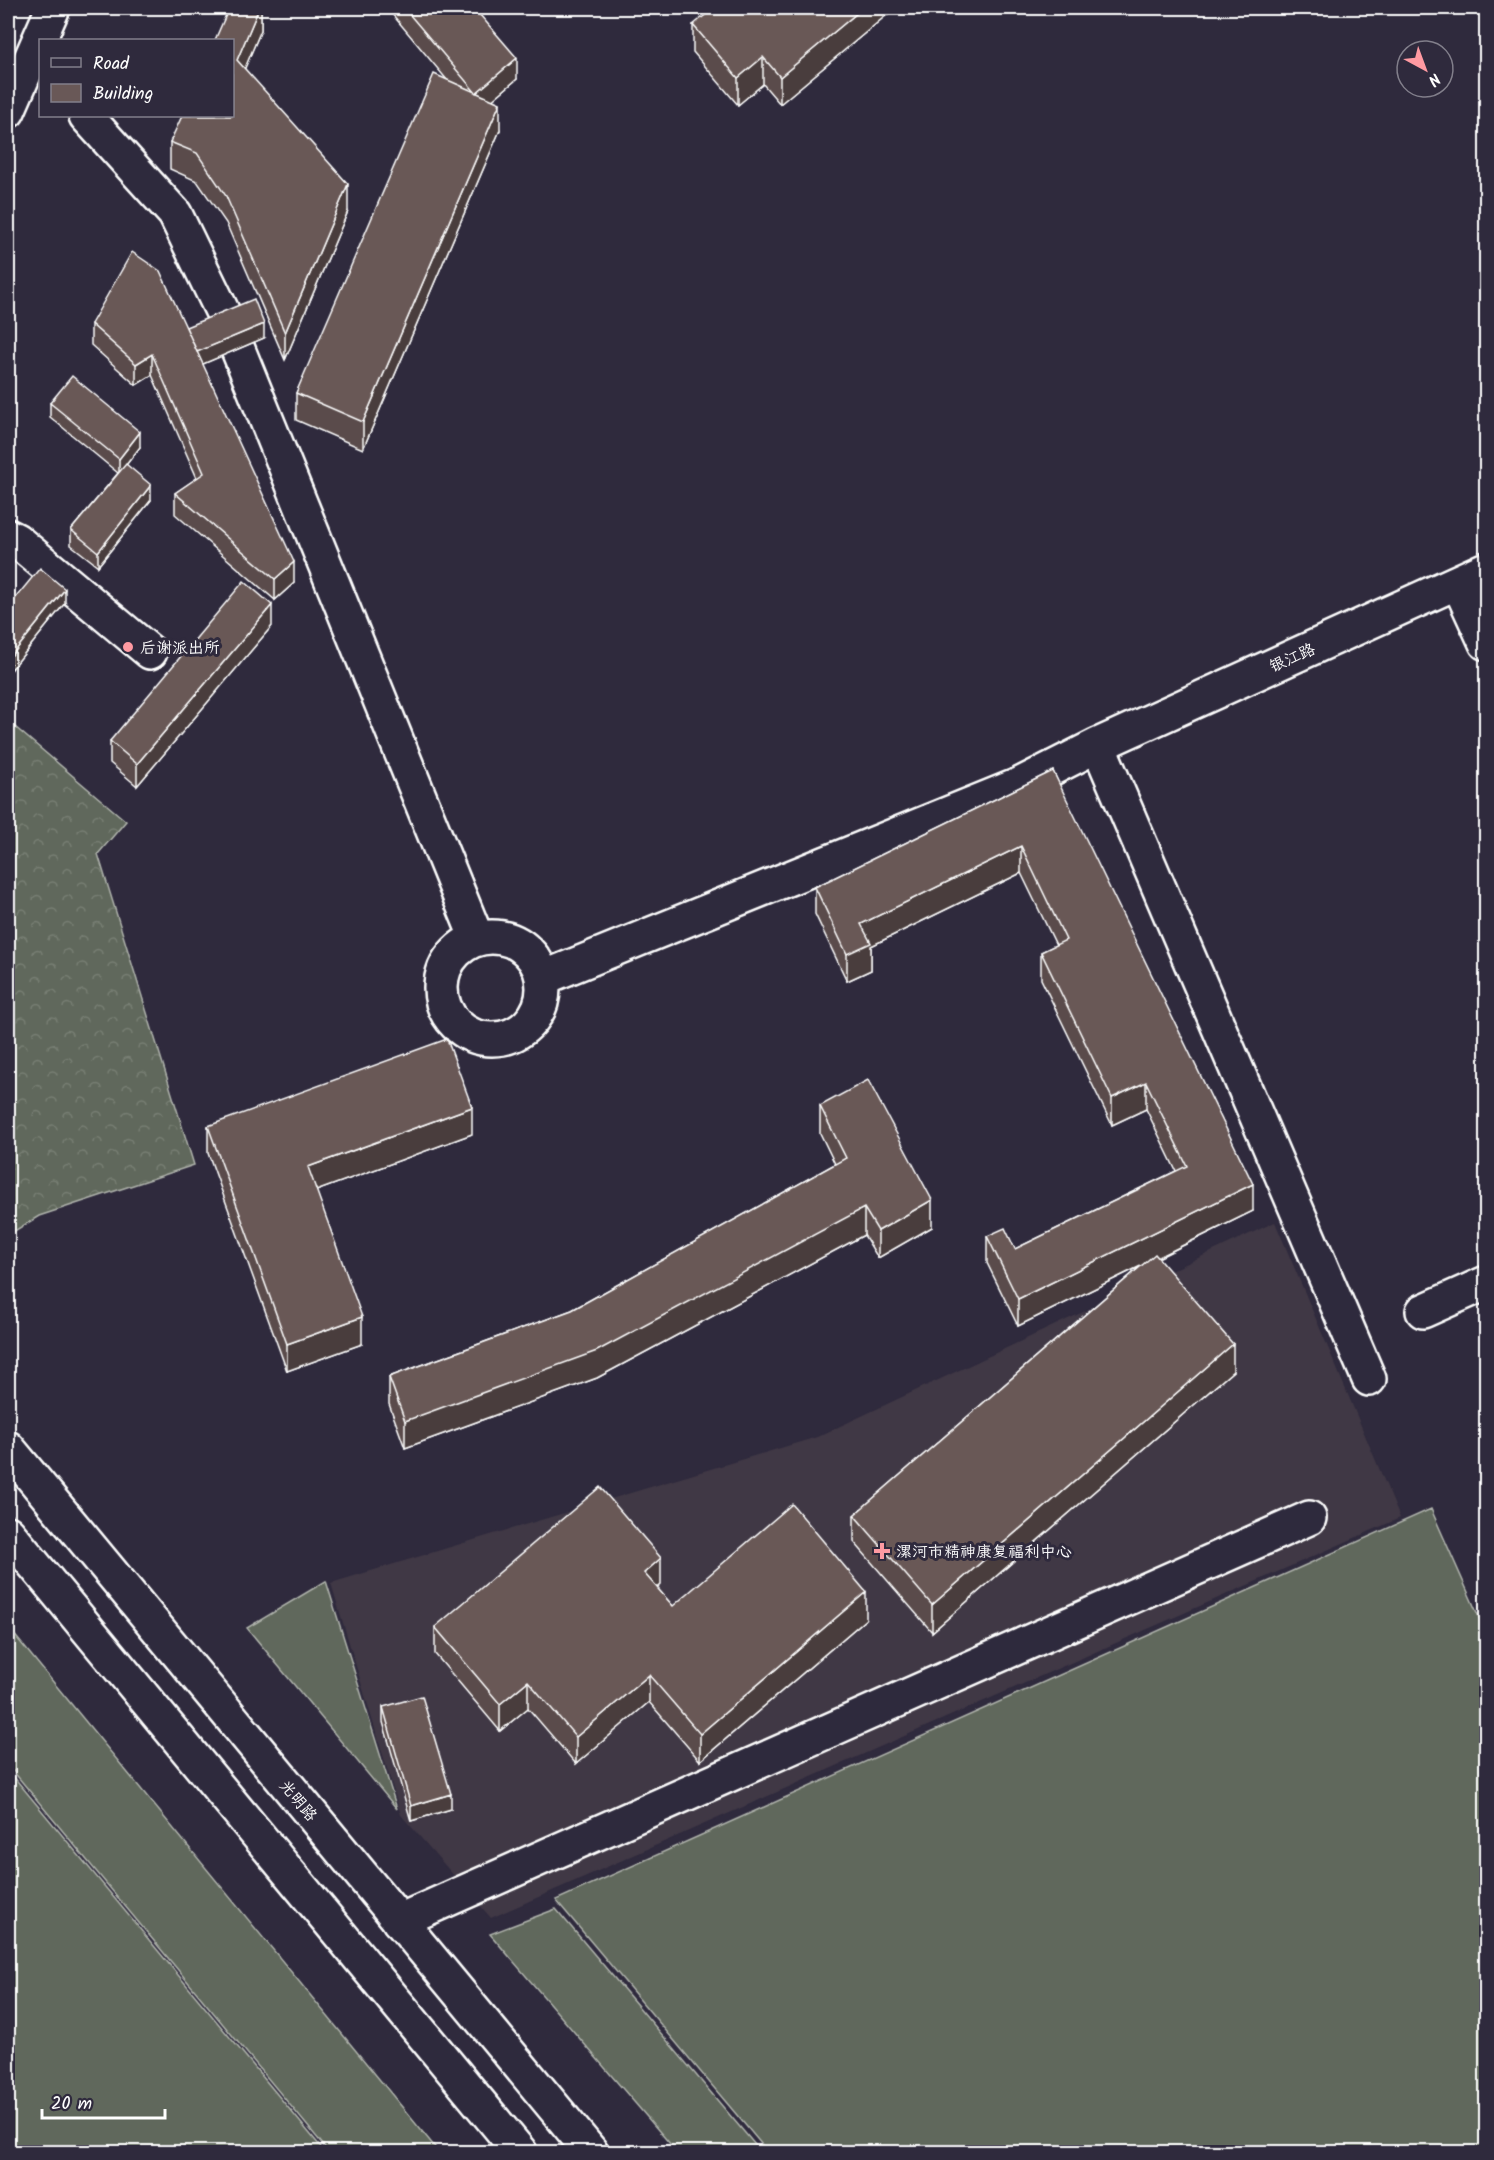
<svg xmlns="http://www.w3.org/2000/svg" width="1494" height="2160" font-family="Kalam,'LXGW WenKai TC',sans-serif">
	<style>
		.built { fill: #403845 }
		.grass { fill: #60685b; stroke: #b0b4ad; stroke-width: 1.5 }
		.forest { fill: url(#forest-crowns); stroke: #b0b4ad; stroke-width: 1.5 }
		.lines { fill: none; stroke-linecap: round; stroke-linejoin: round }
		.minor-casing { stroke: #fff; stroke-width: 38 }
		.tertiary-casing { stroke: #fff; stroke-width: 38 }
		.primary-casing { stroke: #fff; stroke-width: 38 }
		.minor { stroke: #2f2a3d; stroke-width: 33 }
		.tertiary { stroke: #2f2a3d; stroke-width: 33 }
		.primary { stroke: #2f2a3d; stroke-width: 33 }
		.wall { fill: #5a4c4b; stroke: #fff; stroke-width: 1.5 }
		.shaded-wall { fill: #4a3e3d; stroke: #fff; stroke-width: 1.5 }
		.building { fill: #695857; stroke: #fff; stroke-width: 1.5 }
		.poi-dot { fill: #ff9aa2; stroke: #2f2a3d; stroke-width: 2 }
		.labels { text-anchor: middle; stroke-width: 6; stroke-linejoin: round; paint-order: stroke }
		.poi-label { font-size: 16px; fill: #fff; stroke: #2f2a3d; text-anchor: start }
		.street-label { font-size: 16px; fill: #fff; stroke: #2f2a3d }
	</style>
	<defs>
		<pattern id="forest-crowns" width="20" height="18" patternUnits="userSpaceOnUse" patternTransform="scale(1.5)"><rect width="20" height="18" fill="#60685b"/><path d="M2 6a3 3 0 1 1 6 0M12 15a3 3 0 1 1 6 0" fill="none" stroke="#787f74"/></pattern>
	</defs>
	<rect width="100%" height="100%" fill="#2f2a3d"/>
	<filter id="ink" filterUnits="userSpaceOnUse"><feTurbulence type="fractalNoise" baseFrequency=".0167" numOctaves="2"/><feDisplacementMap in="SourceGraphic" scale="12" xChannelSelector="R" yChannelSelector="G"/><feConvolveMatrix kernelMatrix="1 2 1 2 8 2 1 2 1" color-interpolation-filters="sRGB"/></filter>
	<g filter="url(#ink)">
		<path class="built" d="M1275,1222L1400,1518L491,1918L401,1815L331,1583L817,1437Z"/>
		<path class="grass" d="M1431,1509L1486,1633V2152H768L556,1900Z
			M326,1581L397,1809L247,1628Z
			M8,1627L439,2152H329L8,1765Z
			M8,1770L325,2152H8Z
			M556,1909L761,2152H677L490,1934Z"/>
		<path class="forest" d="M8,721L126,821L98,854L194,1165L39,1216L8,1235Z"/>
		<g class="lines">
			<defs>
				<path id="minor" d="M86,116L175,214L224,315L477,939
					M8,536L16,540L150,652
					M1458,582L1486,643
					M1098,745L1369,1379
					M441 988a51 51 0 1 1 102 0a51 51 0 1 1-102 0Z
					M543,978L1021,784L1098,745L1486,569
					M1423,1311L1486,1283
					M399,1921L1309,1518"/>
				<path id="tertiary" d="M8,1448L591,2152
					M8,1533L520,2152"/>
				<path id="primary" d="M8,111L53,8"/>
			</defs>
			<use href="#minor" class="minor-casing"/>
			<use href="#tertiary" class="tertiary-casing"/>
			<use href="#primary" class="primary-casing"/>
			<use href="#minor" class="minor"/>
			<use href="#tertiary" class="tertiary"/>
			<use href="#primary" class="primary"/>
		</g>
		<path class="wall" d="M261,8V30L244,69L348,211L285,360L226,223L197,181L170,169V142L232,40Z
			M387,8H474L517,79L492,100L500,130L363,449L296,420V393L448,81Z
			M895,8L780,104L763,84L738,105L693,52V25Z
			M91,324L186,328L264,338L202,364L294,583L275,600L175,514V493L197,478L152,375L136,385L91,345Z
			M50,403L140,447L126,465L151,500L98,566L71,545V530L118,473L50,417Z
			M65,603L11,670L8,667V607Z
			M272,626L137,786L110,763V741Z
			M1053,771L1253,1211L1158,1258L1233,1371L932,1632L854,1542V1515L1141,1266L1018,1326L987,1263V1236L1015,1249L1176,1171L1146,1109L1112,1125L1041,979V952L1056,945L1021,873L871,946V970L847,981L815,914V887Z
			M820,1106L932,1227L878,1258L864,1235L597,1378L405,1448L389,1404V1377L572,1310L835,1164L820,1133Z
			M208,1126L472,1134L316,1191L362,1344L287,1371L208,1153Z
			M661,1585L657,1588L673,1606L866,1619L700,1761L649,1702L576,1764L528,1708L500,1731L435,1654V1627Z
			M383,1707L451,1809L411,1821L383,1722Z"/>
		<path class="shaded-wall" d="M259,8H261V30L237,87V60Z
			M863,8H895L780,104V77Z
			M763,57V84L738,105V78Z
			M517,58V79L476,114V93Z
			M500,103V130L363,449V422Z
			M348,184V211L285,360V333Z
			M264,324V338L196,367V352Z
			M152,354V375L136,385V364Z
			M140,432V447L119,474V459Z
			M151,485V500L98,566V552Z
			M294,562V583L275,600V579Z
			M65,589V603L11,670V656Z
			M272,605V626L137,786V764Z
			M1021,846V873L871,946V970L847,981V954L861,924Z
			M1146,1082V1109L1112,1125V1098Z
			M472,1107V1134L308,1194V1167Z
			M1253,1184V1211L1018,1326V1299Z
			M932,1200V1227L878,1258V1231Z
			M864,1208V1235L597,1378L405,1448V1421Z
			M362,1317V1344L287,1371V1344Z
			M1233,1344V1371L932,1632V1605Z
			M661,1558V1585L644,1600V1573Z
			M866,1592V1619L700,1761V1734Z
			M649,1675V1702L576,1764V1737Z
			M528,1681V1708L500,1731V1704Z
			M451,1794V1809L411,1821V1806Z"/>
		<path class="building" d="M229,8H259L237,60L348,184L285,333L226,196L197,153L170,142L182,116H232V40H215Z
			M404,8H474L517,58L476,93Z
			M714,8H863L780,77L763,57L738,78L693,25Z
			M434,74L500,103L363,422L296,393Z
			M132,252L160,271L294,562L275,579L175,493L204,473L152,354L136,364L91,324Z
			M254,299L264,324L197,352L186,327Z
			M72,376L140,432L119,459L50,403Z
			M126,464L151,485L98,552L71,530Z
			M40,568L65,589L11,656L8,652V607Z
			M244,581L272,605L137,764L110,741Z
			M1053,771L1253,1184L1018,1299L987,1236L1005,1228L1015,1249L1187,1166L1146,1082L1112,1098L1041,952L1066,940L1021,846L861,924L871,943L847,954L815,887Z
			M447,1039L472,1107L308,1167L362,1317L287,1344L208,1126Z
			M868,1080L932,1200L878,1231L864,1208L597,1351L405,1421L389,1377L572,1310L846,1158L820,1106Z
			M1155,1254L1233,1344L932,1605L854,1515Z
			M600,1487L661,1558L644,1573L673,1606L792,1504L866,1592L700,1734L649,1675L576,1737L528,1681L500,1704L435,1627Z
			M422,1696L451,1794L411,1806L383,1707Z"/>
	</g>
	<g class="poi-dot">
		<circle cx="128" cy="647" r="6"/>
		<path d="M879 1542h6v6h6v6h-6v6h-6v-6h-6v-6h6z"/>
	</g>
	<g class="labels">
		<g class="poi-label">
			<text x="140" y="653">后谢派出所</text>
			<text x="896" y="1557">漯河市精神康复福利中心</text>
		</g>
		<g class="street-label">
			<text transform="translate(1292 657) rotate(-24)" y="6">银江路</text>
			<text transform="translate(299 1800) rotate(50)" y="6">光明路</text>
		</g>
	</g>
	<rect width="1494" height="2160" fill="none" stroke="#2f2a3d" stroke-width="30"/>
	<rect x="15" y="15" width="1464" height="2130" fill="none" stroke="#fff" stroke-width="2" filter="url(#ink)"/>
	<rect x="39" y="39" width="195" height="78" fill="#2f2a3d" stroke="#827f8b" stroke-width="1.5"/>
	<rect x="51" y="58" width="30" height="9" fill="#2f2a3d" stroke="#827f8b" stroke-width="1.5"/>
	<text x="93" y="69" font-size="18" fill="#ffffff">Road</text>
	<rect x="51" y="84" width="30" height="18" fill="#695857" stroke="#827f8b" stroke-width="1.5"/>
	<text x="93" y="99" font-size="18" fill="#ffffff">Building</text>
	<g transform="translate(1425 69) rotate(139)"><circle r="28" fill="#2f2a3d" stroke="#827f8b" stroke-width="1.5"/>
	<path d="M0-4.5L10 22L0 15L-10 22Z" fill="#ff9aa2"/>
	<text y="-9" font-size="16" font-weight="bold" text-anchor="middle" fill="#ffffff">N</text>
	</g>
	<path d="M42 2109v9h123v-9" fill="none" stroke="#ffffff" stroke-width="3"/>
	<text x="51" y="2109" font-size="18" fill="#ffffff" stroke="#2f2a3d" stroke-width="4.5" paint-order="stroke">20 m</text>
</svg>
